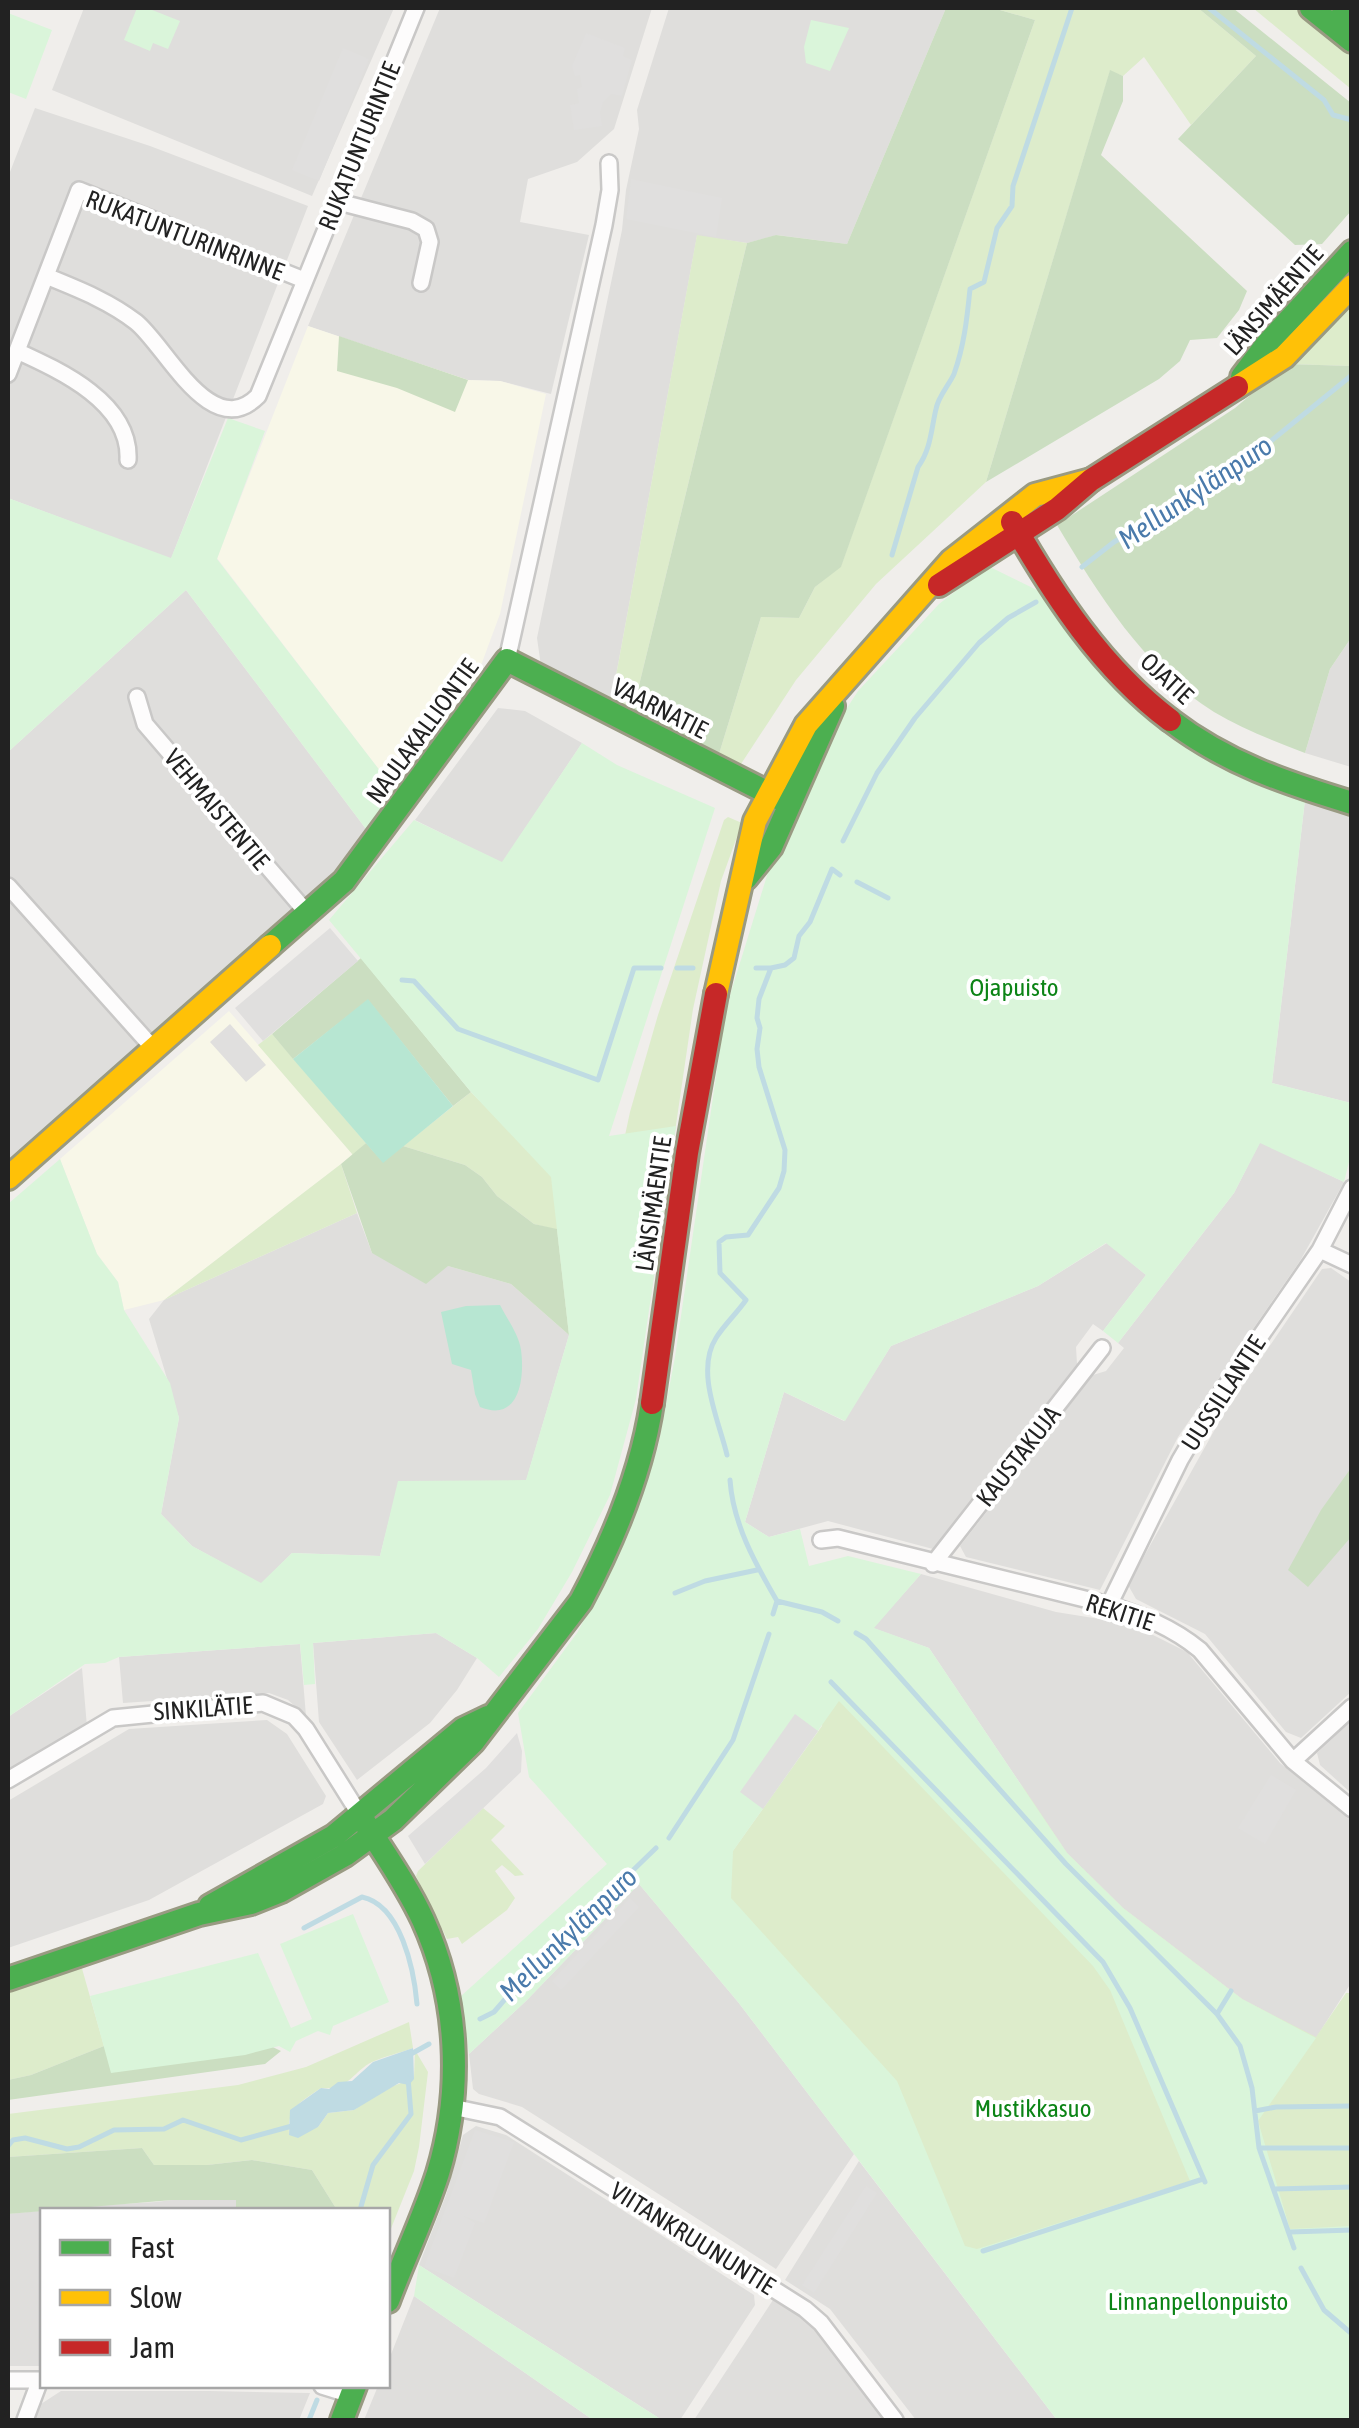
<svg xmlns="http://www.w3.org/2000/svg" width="1359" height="2428" font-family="'Asap Condensed',sans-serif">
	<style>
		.residential { fill: #dfdedc }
		.education { fill: #f8f7e8 }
		.grass { fill: #ddeccb }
		.forest { fill: #cbdec1 }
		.park { fill: #daf5da; fill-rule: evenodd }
		.pitch { fill: #b7e6d2 }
		.parking { fill: #e0dfde }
		.water { fill: #bfdbe3 }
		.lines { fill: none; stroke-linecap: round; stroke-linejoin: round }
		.stream { stroke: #bfdbe3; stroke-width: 5 }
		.street-casing { stroke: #c9c8c7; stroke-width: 20 }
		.fast-casing { stroke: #999a82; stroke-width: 28 }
		.slow-casing { stroke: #999a82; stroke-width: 28 }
		.jam-casing { stroke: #999a82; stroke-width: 28 }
		.street { stroke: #fdfcfc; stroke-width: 15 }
		.fast { stroke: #4caf50; stroke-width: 22 }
		.slow { stroke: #ffc107; stroke-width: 22 }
		.jam { stroke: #c62828; stroke-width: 22 }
		.labels { text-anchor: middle; stroke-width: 8; stroke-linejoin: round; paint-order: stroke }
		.street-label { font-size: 25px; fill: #222; stroke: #fff }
		.park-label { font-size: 25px; fill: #0c8416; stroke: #fff }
		.water-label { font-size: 28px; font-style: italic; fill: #4a7aab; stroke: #fff }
	</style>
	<rect width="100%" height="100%" fill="#f0eeeb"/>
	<path class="residential" d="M84,8H394L312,196L52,90Z
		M440,8H652L614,129L577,162L528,179L520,222L589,235L551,394L500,381L468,380L308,326Z
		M669,8H946L847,244L777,235L747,243L697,236L613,692L609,700L541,666L537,638L622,230L626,190L639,129L637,110Z
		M35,108L150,146L308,206L171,559L8,498V177Z
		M186,590L366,829L333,877L8,1162V752Z
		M1351,638V767L1305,753L1330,669Z
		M498,708L525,711L582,743L502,863L415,820Z
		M1305,800L1351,815V1103L1272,1083Z
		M1260,1142L1344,1182L1300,1261L1178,1437L1100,1590L966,1557L960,1546L1093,1375L1106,1371L1124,1348L1118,1343L1234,1193Z
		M357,1213L372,1253L448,1266L511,1284L569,1335L526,1481H399L380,1556L292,1553L261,1584L192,1546L161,1514L179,1418L149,1319L164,1300Z
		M1107,1243L1146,1275L1103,1331L1093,1324L1076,1347L1077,1364L933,1549L828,1521L769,1537L745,1522L784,1392L844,1421L891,1346L1038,1286Z
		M1331,1268L1351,1282V1692L1301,1738L1286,1732L1205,1634L1136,1599L1128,1585L1224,1413L1322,1269Z
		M921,1574L1056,1612L1131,1624L1187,1652L1280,1763L1351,1821V1983L1316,2038L1242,1999L1123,1908L1067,1853L929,1648L873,1628Z
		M436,1633L477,1658L457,1690L430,1723L357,1780L319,1722L313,1643Z
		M300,1644L306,1716L288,1700L269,1693L123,1703L119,1657Z
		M82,1668L87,1727L8,1772V1717Z
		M267,1720L287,1734L326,1796L323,1804L149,1900L8,1948V1801L129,1729Z
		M1351,1721V1793L1320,1765L1317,1753Z
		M639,1884L738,2002L854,2154L776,2269L522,2107L479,2094L473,2089L469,2054L526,2001Z
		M476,2126L506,2135L754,2295L755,2305L680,2420H662L419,2265L446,2195L463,2135Z
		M859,2161L1057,2420H916L830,2309L785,2280Z
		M172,2200H236V2210H42V2366H8V2214L88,2206L156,2202Z
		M414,2296L593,2420H364L378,2386H388V2362Z
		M773,2300L807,2320L816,2330L886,2420H694Z
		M61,2391H210L310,2393L299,2420H35L41,2404Z"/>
	<path class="education" d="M308,326L468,380L500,381L546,394L500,614L480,668L394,789L217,558Z
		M229,1011L353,1155L164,1300L124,1310L118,1282L97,1254L60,1159Z"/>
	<path class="grass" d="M993,8H1198L1256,56L1191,125L1144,57L1123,76L1110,71L986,482L876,584L796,680L741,764L719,754L761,617L799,618L815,587L841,566L1035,20Z
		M1253,8H1295L1351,56V89Z
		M697,235L747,243L633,710L609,700L613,692Z
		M1351,298V366L1287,364Z
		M728,817L742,823L721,881L693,1009L650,1302L608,1215L630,1112L658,1015L724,820Z
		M272,1034L366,1143L353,1155L258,1045Z
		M471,1092L580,1203L569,1335L557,1230L534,1224L497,1196L482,1177L465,1165L403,1146Z
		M341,1164L357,1213L164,1300Z
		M825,1679L1103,1953L1246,2245L964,2250L689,1859L732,1852L822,1726Z
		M1021,1784L1067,1853L1123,1908L1242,1999L1316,2037L1346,1993H1351V2251L1266,2255Z
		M483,1808L505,1826L491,1840L524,1875L515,1876L502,1865L495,1871L515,1898L507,1910L462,1944L458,1937L447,1939L416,1876L418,1871Z
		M81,1965L104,2046L31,2075L8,2080V1989Z
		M409,2022L413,2048C400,2053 385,2056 372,2062C352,2072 349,2091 321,2088C301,2102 287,2107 289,2134L318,2127L328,2113L354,2110L383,2090L414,2078L415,2050L428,2072L419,2147L414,2171L388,2236V2210H337L312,2170L252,2160L207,2165H154L142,2148L8,2157V2114L238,2085L306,2067Z"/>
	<path class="forest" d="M946,8H993L1035,20L841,567L815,587L799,618L761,617L719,754L633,710L747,243L776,235L847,244Z
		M1198,8H1233L1351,103V211L1322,244L1295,245L1178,139L1256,56Z
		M1110,70L1123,76V101L1101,155L1247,291L1239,310L1217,338L1190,340L1180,361L1159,379L986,482Z
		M339,336L468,380L455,412L397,388L337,371Z
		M1287,364L1351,366V638L1330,669L1305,753C1274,741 1242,729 1214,712C1143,667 1099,595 1057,525L1235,408Z
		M361,958L471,1092L453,1106L368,1000L293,1059L272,1034Z
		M366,1143L383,1162L403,1146L465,1165L482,1177L497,1196L534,1224L557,1229L569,1335L511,1284L448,1266L426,1284L372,1253L341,1164Z
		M1351,1468V1537L1308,1587L1288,1570L1321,1510Z
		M262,2042L281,2051L265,2064L8,2100V2080L31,2075L104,2046L142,2057Z
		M142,2148L154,2165H207L252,2160L312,2170L337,2210H236V2200H172L8,2214V2157Z"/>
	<path class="park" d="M137,8H147L180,21L168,49L153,43L150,51L124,40Z
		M8,13L52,30L26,99L8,92Z
		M811,20L849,28L830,71L806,63L804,47Z
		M228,418L265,431L217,559L394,789L366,829L186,590L8,752V498L171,558Z
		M988,566L1041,592L1109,679L1141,710L1305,800L1272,1083L1351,1103V1154L1344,1182L1260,1143L1234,1193L1118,1343L1103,1331L1146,1275L1106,1243L1038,1286L891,1346L845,1421L784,1392L745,1522L769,1537L800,1529L809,1566L848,1556L921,1574L874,1628L929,1648L1067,1853L1123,1908L1242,1999L1316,2038L1258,2121L1290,2229L1351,2226V2420H1057L738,2002L639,1884L526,2001L469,2054L461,1996L607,1864L529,1777L518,1713L577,1633L601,1588L624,1542L658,1447L675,1357L726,1008L778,840L825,742L858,691L939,604ZM839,1701L1093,1966L1110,1990L1190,2181L977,2249L965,2246L897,2081L731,1898L733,1851Z
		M582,743L617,765L715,808L609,1136L676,1126L636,1399L610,1495L572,1572L538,1629L499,1677L477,1658L436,1633L313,1643L315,1684L304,1685L300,1644L119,1657L105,1663L85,1664L8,1717V1204L60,1159L97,1254L118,1282L124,1310L170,1383L179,1418L161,1514L192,1546L261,1583L292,1553L380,1556L398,1481L526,1480L569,1335L551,1177L471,1092L329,920L414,820L502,862Z
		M353,1914L389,2002L333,2026L330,2035L318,2031L296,2041L290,2052L279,2046L245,2055L111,2073L90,1996L258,1953L291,2028L312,2019L280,1944Z
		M419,2265L662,2420H593L414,2296Z"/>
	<path class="pitch" d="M368,999L453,1106L383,1163L293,1059Z
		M500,1305C507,1319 519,1335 521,1350C525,1379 519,1423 480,1407L475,1394L471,1370L452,1364L441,1312L466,1306Z"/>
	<path class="parking" d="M586,33L625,48L623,56L632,60L622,96L611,94L603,102L600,112L602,126L574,130L570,105L579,103L577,89L582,87L580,75L575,76L572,66Z
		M343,48L369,59L319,181L292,170Z
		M631,179L722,198L716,237L626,219Z
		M330,928L358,961L263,1041L235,1008Z
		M230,1024L266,1065L246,1082L210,1042Z
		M795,1714L818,1731L763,1809L740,1792Z
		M517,1733L522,1751L521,1772L425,1864L408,1836L486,1768Z
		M1271,1775L1296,1790L1265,1844L1238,1828Z
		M630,1898L639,1907L561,1990L552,1981Z
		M475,2130L514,2142L484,2223L463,2216L475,2223L454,2278L424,2267Z
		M866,2186L877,2193L814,2293L802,2285Z"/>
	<path class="water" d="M413,2048L414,2079L409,2085L399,2083L354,2110L328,2113L318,2127L298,2138L289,2135L290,2110L321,2088L329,2089L338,2082L352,2081L373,2062Z"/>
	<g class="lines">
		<path class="stream" d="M1209,8L1324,100L1333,115L1352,120
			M892,555L918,467C931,449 931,430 936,409C938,397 949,385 954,374C964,346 967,319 970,289L984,282L997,228L1012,206L1013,186L1072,8
			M1082,567L1114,542L1228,476L1352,375
			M843,841L877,773L915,718L979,643L1008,618L1036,602
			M857,882L888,898
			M677,968H693
			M756,968H771
			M402,980L414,981L458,1029L598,1080L634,968H661
			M727,1455C719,1421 695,1371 716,1338C724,1325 737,1313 746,1300L720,1273L719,1242L726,1237L748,1235L779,1188L784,1171L785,1150L759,1067L757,1049L760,1028L757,1018L759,999L771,968L785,965L794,958L799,936L810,922L832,869L840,875
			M730,1480C733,1524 755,1563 777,1601L773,1614
			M675,1593L705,1581L757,1570
			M777,1601L822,1612L838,1621
			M856,1633L866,1639L1066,1864L1217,2014L1240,2046L1252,2088L1259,2148L1294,2248
			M831,1682L1103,1962L1130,2008L1205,2182
			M669,1838L733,1740L769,1634
			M304,1928L362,1897C401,1905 414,1970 417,2004
			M1217,2014L1231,1991
			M480,2019L494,2012L532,1968L656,1848
			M411,2054L429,2044
			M1255,2111L1276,2107L1352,2106
			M8,2146L13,2140L25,2138L67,2149L79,2147L114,2130L164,2129L183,2120L241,2140L292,2126
			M1260,2148H1352
			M1275,2189L1352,2187
			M360,2210L373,2165L411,2114L408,2078
			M1290,2232L1352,2230
			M983,2251L1203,2179
			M1301,2268L1324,2310L1352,2334
			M309,2420L317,2400"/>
		<defs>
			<path id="street" d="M335,201L412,221L426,229L430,242L421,283
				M46,276C78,289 109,301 136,322C166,346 211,443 258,396L416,8
				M17,351C61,371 131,403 128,460
				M8,374L79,190L304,280
				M507,660L604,225L610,190L609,163
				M137,697L145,724L308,914
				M8,886L153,1048
				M1320,1250L1352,1265
				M821,1540L838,1538L1109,1605C1143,1616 1172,1627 1200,1650L1293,1761L1352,1809
				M933,1564L1102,1348
				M1109,1605L1180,1460L1210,1409L1320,1250L1352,1188
				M1293,1761L1352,1707
				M8,1780L113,1718L263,1703L294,1716L306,1729L360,1815
				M452,2107L500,2117L805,2309L821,2323L895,2420
				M8,2380H42
				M322,2386L351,2395
				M25,2420L40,2380"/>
			<path id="fast" d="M1311,8L1352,41
				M1343,8L1352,15
				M1242,377L1267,344L1352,252
				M1170,720C1226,763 1286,783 1352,803
				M746,878L771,847L833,706
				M270,946L344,881L507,660L788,803
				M360,1815C381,1849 406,1883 423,1920C459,1999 463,2090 438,2173C424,2217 404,2258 388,2301
				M210,1906L334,1836L463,1729L488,1717
				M8,1979L199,1914L251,1903L281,1891L345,1855L393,1820L473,1742L581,1601C613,1541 642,1470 652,1403
				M342,2420L355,2386"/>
			<path id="slow" d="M1237,387L1284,357L1352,286
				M716,994L755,821L806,725L951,561L1035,495L1091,480
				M8,1178L270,946"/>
			<path id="jam" d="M1012,522C1054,595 1102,669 1170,720
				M939,585L1057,509L1091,480L1237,387
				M652,1403L687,1153L716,994"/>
		</defs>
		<use href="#street" class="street-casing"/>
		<use href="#fast" class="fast-casing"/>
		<use href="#slow" class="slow-casing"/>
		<use href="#jam" class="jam-casing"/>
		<use href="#street" class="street"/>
		<use href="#fast" class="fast"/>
		<use href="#slow" class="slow"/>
		<use href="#jam" class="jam"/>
	</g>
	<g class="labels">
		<g class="street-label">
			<text transform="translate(359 146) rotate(-68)" y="9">RUKATUNTURINTIE</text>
			<text transform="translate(185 235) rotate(21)" y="9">RUKATUNTURINRINNE</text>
			<text transform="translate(1273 300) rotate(-49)" y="9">LÄNSIMÄENTIE</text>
			<text transform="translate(1167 678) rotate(43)" y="9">OJATIE</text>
			<text transform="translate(660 708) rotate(27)" y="9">VAARNATIE</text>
			<text transform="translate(422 731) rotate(-54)" y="9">NAULAKALLIONTIE</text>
			<text transform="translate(217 809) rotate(50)" y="9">VEHMAISTENTIE</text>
			<text transform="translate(653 1204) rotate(-82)" y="9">LÄNSIMÄENTIE</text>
			<text transform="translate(1223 1393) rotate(-57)" y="9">UUSSILLANTIE</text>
			<text transform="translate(1018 1456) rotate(-52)" y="9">KAUSTAKUJA</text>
			<text transform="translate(1120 1612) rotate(18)" y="9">REKITIE</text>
			<text transform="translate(203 1708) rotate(-4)" y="9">SINKILÄTIE</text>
			<text transform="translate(693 2238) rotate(32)" y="9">VIITANKRUUNUNTIE</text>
		</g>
		<g class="park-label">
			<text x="1014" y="996">Ojapuisto</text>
			<text x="1033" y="2117">Mustikkasuo</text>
			<text x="1198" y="2310">Linnanpellonpuisto</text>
		</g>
		<g class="water-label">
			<text transform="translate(1195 492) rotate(-34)" y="10">Mellunkylänpuro</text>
			<text transform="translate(568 1934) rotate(-44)" y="10">Mellunkylänpuro</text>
		</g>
	</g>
	<rect width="1359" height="2428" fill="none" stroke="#222222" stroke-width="20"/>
	<rect x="40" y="2208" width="350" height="180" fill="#ffffff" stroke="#a7a7a7" stroke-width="2.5"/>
	<rect x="60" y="2240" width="50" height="15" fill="#4caf50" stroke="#a7a7a7" stroke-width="2.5"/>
	<text x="130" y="2258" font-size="30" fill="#222222">Fast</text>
	<rect x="60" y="2290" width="50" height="15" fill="#ffc107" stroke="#a7a7a7" stroke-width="2.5"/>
	<text x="130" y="2308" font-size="30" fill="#222222">Slow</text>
	<rect x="60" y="2340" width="50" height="15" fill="#c62828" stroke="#a7a7a7" stroke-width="2.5"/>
	<text x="130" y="2358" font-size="30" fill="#222222">Jam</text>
</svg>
